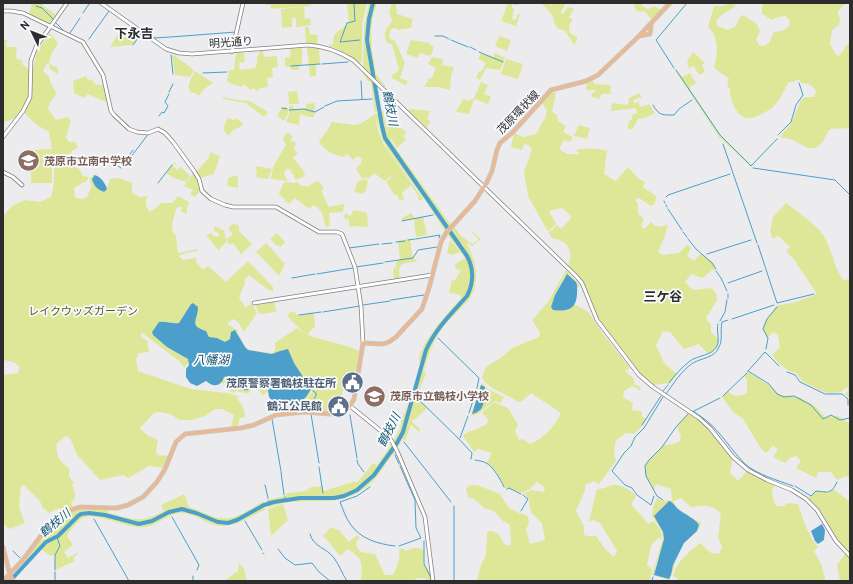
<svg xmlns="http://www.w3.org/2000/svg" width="853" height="584" font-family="Cabin,'Noto Sans JP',sans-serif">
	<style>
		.green { fill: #dee797; fill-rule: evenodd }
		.water { fill: #4b9fca }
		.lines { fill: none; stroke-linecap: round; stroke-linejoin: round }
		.stream { stroke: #4b9fca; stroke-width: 1 }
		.river { stroke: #4b9fca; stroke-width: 4 }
		.minor-casing { stroke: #808083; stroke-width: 4.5 }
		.major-casing { stroke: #c8c8c9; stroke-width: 5 }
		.minor { stroke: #fff; stroke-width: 3 }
		.major { stroke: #e7ba95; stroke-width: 3.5 }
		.labels { text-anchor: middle; stroke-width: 3.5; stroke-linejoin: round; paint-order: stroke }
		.street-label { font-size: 11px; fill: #2d2d2e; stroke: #f9fafc }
		.education-label { font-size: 11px; font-weight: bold; fill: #785e54; stroke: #f9fafc; text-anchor: start }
		.park-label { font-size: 11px; fill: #555a20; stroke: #f9fafc }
		.service-label { font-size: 11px; font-weight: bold; fill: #4e5e75; stroke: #f9fafc; text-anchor: end }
		.water-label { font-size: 12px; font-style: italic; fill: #165674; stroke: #f9fafc }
		.quarter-label { font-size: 13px; font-weight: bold; fill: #2d2d2e; stroke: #f9fafc }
	</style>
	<rect width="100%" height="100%" fill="#ececef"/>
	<path class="green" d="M32,3H43L42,5L56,15L52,21L47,24L29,15Z
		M266,3H310L311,6L271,9V5H266Z
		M359,3H367L362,24V61L359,63L346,53L328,45L333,44C333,30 340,32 349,22L347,4Z
		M369,3H372C364,31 367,47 372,75L363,67L364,28Z
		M374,3H377C368,30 371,46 376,73L378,77L385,85V87L373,76L367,42L369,19Z
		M392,3H396L397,14L413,19L411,28L398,30L396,28L391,29L389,36L390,39L395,41L405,63L400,78L408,81L406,85L391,78L393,74L397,72L399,70L392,44L387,43C382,31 386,30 392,21L389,13Z
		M508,3H524L523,4L520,3L518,6L512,4V8L514,9L512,19L515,20L518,14H520L516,26L501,21Z
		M541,3H548L550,5L554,3L565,4L561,12L563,14L568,7L574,9L569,17L573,20L569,25L570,33L578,38L574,45L565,31L557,28L553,20L554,18L549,11Z
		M632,3H642V6L648,9L654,6L662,10L653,19L650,18L646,12L636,11L634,4Z
		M729,3L736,5C730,13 714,14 717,26L728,30L736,26L739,18L743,15L756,23L760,31L756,40L759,45L764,46L769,43L774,32L782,31L789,26L790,21L785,16L778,17L772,20L762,14V5L764,3H846L838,11L840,21L839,25L832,30L830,44L836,55L839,56L850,41V128L830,129C826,134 824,144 817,147C808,152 798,141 790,139C787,138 783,138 780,137L792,122L801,100L805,97H814L816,92C813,85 808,83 801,83L799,79L793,82H789C784,90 779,102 772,108C768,111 756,117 752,118C738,121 729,100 730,89L727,86L729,79C724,74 719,73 714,67C718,54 719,36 708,27L714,6H723Z
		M304,7L305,19L310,18L311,25L296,27V18H292V27L282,28L281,9Z
		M123,27L138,38L132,45L110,47Z
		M305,27H309L310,34L318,35L317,44H306Z
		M50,33L58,43L51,55L49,62L51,65L58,68V74L50,69L49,64L47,63L43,71L49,77L50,81L56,93L55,96L50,102L48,109L56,120L68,117L71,121L66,137L69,142H75L78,148L71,151L72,153L63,156L62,161L79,169L83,176L89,177L86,182H84L74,188L75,198L83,199L87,197L92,185L89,180L94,174L95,175L92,179L103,192L107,189L110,179L119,178L132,183V193L140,197L149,196L146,199V205L149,212L158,207L160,203H172L178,196L189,202L187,208V213L181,212L182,207H177L173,220L172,230L176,236L178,253L197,249V251L185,253L179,256L183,260L196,258V262L203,270L208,266L226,282L248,261L273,287V291L267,289L249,275L244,281L245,283L239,298L245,307L252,304L257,313L244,332L238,322L233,319L227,324L237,330L246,348L251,350L271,353L275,351V343L297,328C314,342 340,341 359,351L356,373L349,372L341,397L327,403L328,413L311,411L310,404L315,397L309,404L310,411L277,414L274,409L275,407L301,403L307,400L312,392L311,390C307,407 287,403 274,407L272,401L282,403L309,389C303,376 292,364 289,350L280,351L272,354L248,350L245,347L237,331L228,341L225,342L217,338L209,337L206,331L200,330L195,326V305L193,303L191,304L179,323C172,324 166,321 159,322L152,332L153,335L167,347L188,359V363L184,368L182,364L179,361L141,332V337L147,340L149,352L139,353L136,359L138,371L191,389L226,393L239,396L237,398L244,409L245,417L240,418L237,428H231L234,415L222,409H215L205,416L193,420H180L170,414L159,412L154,413L140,428L147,435L158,440L156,452L158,455L169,456L164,468L149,466L128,478L123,475L100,480L77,455L70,438L66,436L57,443C55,455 60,462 69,468V476L74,483L72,485L75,493V499L71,502L73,507L63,513L59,508L49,513L42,507L40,501L24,485L21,487L19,507L25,523L10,529L3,524V375L18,373L20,367L14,362L3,360V216L12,206L25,200L40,202L51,197C55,184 55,168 52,155V183H31V150L52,149L49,132L37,125L23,112L31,98L30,96L27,102L15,118L3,123V40H7L6,47H17L16,58L23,61L22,64L30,70L34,65L36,53Z
		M499,36L511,40L507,51L495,46Z
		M411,40L429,43V44L433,46V51L430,56L420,53L418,58L406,54Z
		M291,48H302V64L299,65V70H292L290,67L285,66V58L290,57Z
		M307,48H318L319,49L320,64H316V76L310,77Z
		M260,51H263L264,57L277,56L278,67L272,68L273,77L267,78L268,87L261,88L257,91L253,88L250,90L244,84L242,87L227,82L229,70H234L236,53H244L245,62L239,63L240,70L255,68L257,63V57Z
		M693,52L705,63L702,65L705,72L699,75L694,66L689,68L687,61Z
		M481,53L493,57L495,53L505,58L500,70L486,68L480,80L476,78L479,71L481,72L486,63L478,59Z
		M174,55L194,70L190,77L175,75L172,56Z
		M432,57L443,59L442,65L454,67L451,75L450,90L437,87H424L429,78L431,79L436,68L428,64Z
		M506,59L523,64L518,79L501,74Z
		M676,69L682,77L690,73L696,83L689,88L721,136L753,166L752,167L719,137L675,70Z
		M195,71L213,83L204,89L199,96L195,93L190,92C186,85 192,77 195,71Z
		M362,71L373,82L378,111L375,112L371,83L367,80Z
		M86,76L88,80L91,79L96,85H105L108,103L88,94L84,98L74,93L73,81Z
		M592,80L595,84L610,85L611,94H601L600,99L591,97L592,93H595V90H586L587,82Z
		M481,82L488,85L484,94L491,96L488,104L474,99L469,114L456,112L463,99L469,101L474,98Z
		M297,91L299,104H289L288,92Z
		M552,92L556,93L552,112L557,115L558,121L566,126L563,132L573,137L570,142L564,140L559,149L567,154H580L576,150C587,148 596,148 607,151L604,174L616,181L628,167L639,179L645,182L643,187L656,196L655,204L651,206L639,198L635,200L638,204V214L644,219L641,226L644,229L651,222L654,225L661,227L668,224L665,236L658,252L663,255L679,253L687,245L691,248L687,256L694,261L701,253L713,262L716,269L711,271L702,278L691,274L685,282L693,290L711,288L716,293L717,300L706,318L711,325V332L719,340L716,348L708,354L699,344L684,349L670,332L663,331L656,345L664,363L677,374L670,383L652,385L640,375L598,319L578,276L568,266C574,250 568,241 552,238L548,232L551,231L557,225L561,229L572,217L562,208L549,211L556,224L549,231L547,230L528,196L524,172L532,149L528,145L524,144L522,150L511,147L514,133L524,137L536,134L545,118L547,110L542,103Z
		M383,93L397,106V107L384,109Z
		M639,93L642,97L633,100L634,103L639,102L640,107L649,104L655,113L645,118L638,119L632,130L627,128L630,120H632V115L637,113L636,108L611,111L612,103L628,105L629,98Z
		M223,97L237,100L250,101L268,112L264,117L246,103L223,99Z
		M315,103L314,117H309L300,114L299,125L286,122L289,115V106L293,105L294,110L306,108V104Z
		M282,107H287L288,113L284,121L277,116Z
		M411,109L430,111L427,119L430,121L427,128L408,110Z
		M383,111L386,127L392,143L451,225L448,228L389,143L383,129L380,112Z
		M379,113L384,135L388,145L447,229L445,231L425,200L387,148L382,138L375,114Z
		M375,114L378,131L384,145L423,199L419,201L418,199L419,197L411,185L402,193L404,199L400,201L397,195L394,194L386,182L391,178V176L385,181L374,173L368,179L366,177L362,179L356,169L361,163L362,159L358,156L353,160L347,154L344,157C333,155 325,151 319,142C322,136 331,128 331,122L355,125L362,123Z
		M228,118L234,120L236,118L243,123L242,126L232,131L229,136C221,131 224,125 228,118Z
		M392,123C397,127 402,128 407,132L403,136L406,140L397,148L389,135L386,124Z
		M579,125L590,128L587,139L574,136Z
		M287,132L293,137L290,141H292L296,143L294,149L298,153L293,158L303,170L305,176L296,180L290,169H286L284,175L288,181L271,179L273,167L286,145L283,139Z
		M211,152L219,156L221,154L214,174L200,178L196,172L207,160Z
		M175,162L176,163L173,166L177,170L181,167L190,176L186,182L174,178L166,173Z
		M257,166L272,169L268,179L256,177L257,171L255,170Z
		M194,172L201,190L195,197L190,194L193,190L184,186Z
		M238,175V188L227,186L228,178Z
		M366,179L368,182L365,192L361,194L354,191L358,181Z
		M316,181L319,182L324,188L321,191C325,196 325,202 329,207L344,204L343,212L330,213L329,215L330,226L326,227C323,217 323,209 313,205L310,208C304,207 300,201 295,198L289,204L279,194L283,184L286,182L294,183L297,182L302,186H309Z
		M786,203C796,211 819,226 825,238C832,251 834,267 843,280L850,279V399L845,394L849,390L846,387L841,392L830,393L822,391L802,381L796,373L789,371L779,364L772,355L780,347L778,335L773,332L767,338C757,323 769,319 776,306L796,302L817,294L793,258L786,251L790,247L778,236L773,239L770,232L773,217Z
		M353,210L367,213L368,227L349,226V220L344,218L345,213L351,216Z
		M411,213L415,218L423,217L427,235L416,237L414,219L402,221V218Z
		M232,224L239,225V231L252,244L241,254L233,243L229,245L227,239L233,234L228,229Z
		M215,226L225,231L224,232L227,241L219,250C213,246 211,239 206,236L210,233L217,237L219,236V233L214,231Z
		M454,226L460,235L472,244L479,239L472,233L473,232L481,239L472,246L468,243L467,244C477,263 481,285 467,302C459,311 449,319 442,329C433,341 428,356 424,371L426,374L416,397L427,408L417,418L411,421L420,429L419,432L411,425L405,441L402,439L397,449L393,441L400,429L402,418L411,398L414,386L416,384L420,369L419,357L425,343L439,323L461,298V295L449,293L452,280L454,281L461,271L455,268L456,265H454L465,258L447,234Z
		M277,233L285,242L280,247L278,245L277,246L270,239Z
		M410,239L413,258L418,261C406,264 396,260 400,279L394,280L393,269L396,266L397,260H400L398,241Z
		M450,240L460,252L453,255L447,253Z
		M266,243L285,264L279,276L256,252Z
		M566,270L580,286L578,288L577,285L567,275L565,276L555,295L552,309C561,311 569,313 574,304L588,312L604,335L630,368L625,371L634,379V385H637L641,388L639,391L638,389L632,386L624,391L623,397L633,403L632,410L641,411L642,416L645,419L647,418L643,425L634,434L626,433L616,440L614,452L616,461L599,484L594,481L585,485V490L576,511L584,526V535L588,536H596L606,550L614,557L617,551L600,523L593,520L589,522L596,492L598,489C604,489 608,486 613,485C622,485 630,489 636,496L631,505L644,518L648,524L654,521L660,529L662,535L661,539L658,538L651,546L647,565L652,569L650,581H477L481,565L486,555L487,533L489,531C498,531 500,536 504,544L510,546L511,543L510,525L503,521L494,511L484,508L474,499L468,497L466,489L470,485H477L500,494L509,508L519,513L526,515L528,517L529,524L526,529L530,544L545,540L542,523L531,512L529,500L525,494H523L532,490L543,492L545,489L544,487L537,482L530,489L523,493L505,488L497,473L487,462L492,453L478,449L474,452L463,436L464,434L486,425L489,420L482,413L494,402L508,408L518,425L515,431L519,440L523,439L530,444C542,440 556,425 561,413L531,393L521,402H519C508,395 488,389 482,378L486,367L502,357L512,348L539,337L540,332L532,320L548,302Z
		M275,302V308L277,312L259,314L256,306L257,305Z
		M291,311L299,315L314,313L315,326L308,334L304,333L287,316Z
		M748,372L770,386L780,395L799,397L808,402L816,407L825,417L838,416L850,424V478L846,476L837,480L831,472H818L816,478L796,468L801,461L796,456L790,458L785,463L773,457L778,449L773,446L766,453L762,450L743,419L733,412L722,397L728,391C735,397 738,397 747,393V380L744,376Z
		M229,376L236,381V384L251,385L256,380L267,384L268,391L263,396L257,386L252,388L249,393C244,394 239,391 235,391L234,393L229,391L226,383L219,384L224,377Z
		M482,383L488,389L504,397L501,403L495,401C487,406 480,415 471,416L481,384Z
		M688,413L712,431L733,458L730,473L738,481L747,471L756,477L774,485C771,493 772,498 776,506H784L787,503L798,504C803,518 808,536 818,547L814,551L821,564L826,581H681L673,576C677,561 689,552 700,543L711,553L719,554L722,547L718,537L721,513C710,504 704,505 691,507L681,498L673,501C678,511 691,517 701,523C699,532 693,534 687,540C677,550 675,567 670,579L669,580L652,575L663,538L662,530L652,516L653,507L657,498L662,501L672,500L671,489L656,484L654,490C637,462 646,466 663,445H669L679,442L681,437L677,426ZM671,501C679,512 695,516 699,527L695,533L684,543L673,565L671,575L669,579L654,575L656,565L663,546L664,539L663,532Z
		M391,445L393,448C384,459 377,473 367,482C336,508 303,492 267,504L266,500L285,496L287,493L306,491L311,487L322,486L324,491L353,482H358L373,463L377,465Z
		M393,449L395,452C386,462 380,475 370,484C336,514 304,492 268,508L267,505C277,502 287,499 297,499C325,498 345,504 368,483C378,473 386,459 393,449Z
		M833,489L849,501L850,500V553L838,540L822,513L808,498C816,489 817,491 829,493Z
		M184,494L189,507C198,509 206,515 215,517C233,523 249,509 264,501V504C243,515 232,528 207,517C198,513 190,508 180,508C161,510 152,527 131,521C127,520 125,520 123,517L87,511L74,517L59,534L44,541V543L27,563L25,562L26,563L16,575V571L39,541C45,539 52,534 54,528C51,532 44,538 39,540L53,526L54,527C67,506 87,509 108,510V513C134,519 139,524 164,511L161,505Z
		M283,504L288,520L271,536L268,509Z
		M265,506V510C251,516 239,525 223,526C210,527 197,514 183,513C169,512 159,525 146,527C128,530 97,511 83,518C80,519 78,522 76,524C72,528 69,531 67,536L73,545L64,552L68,558L78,552L76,556L73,558L75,561L55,570V555L50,556L41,549L46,543L62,534L78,516C98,507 118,524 138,524C154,524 163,511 178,510C196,508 211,525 228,522C241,521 253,511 265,506Z
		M331,527L337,530H339L349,542L357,535L360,538L356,542L357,547L361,552L375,554L385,575H393C397,567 401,558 399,549L403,548L405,551C413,549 417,545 424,551L423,563L432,575V581L422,578L415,579L414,581H361C362,564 364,558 347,549L341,556C334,550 330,542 323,536Z
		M845,554L850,557V581H840L837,565Z
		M239,563L244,569L247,581H224L238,571Z"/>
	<path class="water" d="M95,175C101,177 105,183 107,189L104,192C97,189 94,186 92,179Z
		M567,274L576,282L577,285C578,305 574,313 553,310L551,307L555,295Z
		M193,303L198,307C198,320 188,326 206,331L209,337L217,338L225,342L230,339L231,332L235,330L245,347L248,350L272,354L280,351L288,349L294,363L311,389C309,392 307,396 305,398C298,404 280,403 272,401L269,397L267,384L256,380L251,385L248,390C241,391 235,388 236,381L229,376L224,377C221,386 214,388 206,381L197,386L190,383L186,377V369L189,365L188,359L167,347L153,335L152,332L159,322C166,321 172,324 179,323L191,304Z
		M481,385L485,387C482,399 488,410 472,414Z
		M669,501C673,502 675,506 678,509C685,515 695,518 699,525L697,531L684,543L673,565L671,575L669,579L654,575L664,539L663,532L654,516Z
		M822,524L825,530L824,540L818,544L815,541L811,531Z"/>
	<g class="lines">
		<path class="stream" d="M42,4L43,3
			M354,4L355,21L347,23L340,42L360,40
			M36,6L42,8L53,19
			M83,13L89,4
			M56,23L64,31
			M70,33L80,18
			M435,36H443L449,39
			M171,37L236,32
			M154,38L170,37
			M89,39L109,11
			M451,40L468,47
			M133,45L141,34
			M470,47L476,50
			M479,52L503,62
			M171,55L173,74
			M322,64L348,62
			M291,66L320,64
			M674,68L656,40L687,3
			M676,70L720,135L751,166L777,139
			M203,73L227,72
			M361,81L362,99
			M169,92L173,84
			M653,105C659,116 663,115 674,115L679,109L692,100
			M325,106L337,101L372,99
			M282,108L287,109
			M289,110L304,109L315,112L324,107
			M159,116L162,112L164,113L168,106L165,102L169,94
			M778,135L791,122L796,105L803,95L799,83
			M723,144L757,243
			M106,158L121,168
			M122,165L133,150
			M124,166L149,133
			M753,168L835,180L850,195
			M158,183L172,165
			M666,197L668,195L730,174
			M664,201L665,203
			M666,205L667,207
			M668,209L682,230
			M435,214L437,213
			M402,221L433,215
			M683,232L687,237
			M422,238L440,235L439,238
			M416,239L421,238
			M688,239L696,249L712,263L716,269
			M408,240L415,239
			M396,242L405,241
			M382,244L392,243
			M758,245L777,303L814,294
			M349,248L379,244
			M707,254L751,240
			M385,262L413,258L418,250L437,247
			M356,267L383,263
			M716,271L721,278L727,291
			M317,274L353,268
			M292,278L315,274
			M728,283L762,271
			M728,294V298
			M391,300L424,295
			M363,305L390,301
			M323,312L360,306
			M299,315L321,312
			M732,319L774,305
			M720,321L725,312L727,300
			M438,338L479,378L477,388L469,413
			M766,349L768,338L763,329L767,319L777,307
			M748,371L769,384L777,394L784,397L794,396L811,405L823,419L831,415L840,420L850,418
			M748,371L765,352L779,366
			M787,372L795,375L800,382L825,394H842L848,399V405
			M669,383C675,375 682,367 690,361C698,355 712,356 717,346C720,339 716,331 718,324
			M663,391L668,385
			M666,394C674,383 681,371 693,363C701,358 715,358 719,347C723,340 720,331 722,322L728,320
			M723,396L747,373
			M417,398L459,439L472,453L471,459
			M310,411V404L316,396V393L313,391
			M693,411C702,417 712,424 719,433C728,443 735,454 745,464C758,475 777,480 793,486
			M694,411L720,398
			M311,414L319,463
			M350,415L357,458
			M272,419L281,471
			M642,425L661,396
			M460,438L468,416
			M404,442L451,502
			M391,451L393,453
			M395,455L399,464
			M357,460L358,464L364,472
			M475,460C479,461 483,461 486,463C492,465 501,480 504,487
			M319,467L323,493
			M281,472L284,495
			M265,485L268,498
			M795,486L811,496L816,491C828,492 831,495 837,482
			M370,487L357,496L340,502C343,509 346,519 351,525C361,539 378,544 395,546
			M507,489L509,488L521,494
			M654,496L651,505L637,495L632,488L625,485L612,471L624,453L631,446L635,437L644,428L663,397
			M285,497V499
			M324,499V497
			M663,500L657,496L646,476L645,466L649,460L662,447L676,427L688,414
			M269,501L270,503
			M521,511L528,499L523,495
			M169,512L170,514
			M172,517L199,565L197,570
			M243,517V518
			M94,519L129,581H132
			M245,521L262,550
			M310,534C313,547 327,548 334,558C340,566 342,574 347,581
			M424,541V564L431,578V581
			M399,546L421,538L416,528L415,500L400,466
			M278,549L285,558L295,565L312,563L319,572L330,581
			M13,551L20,558
			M263,553L264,554
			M25,562L27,564
			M55,570V555L60,546L57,537
			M55,581V572
			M193,581V576
			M454,581V506
			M652,581L653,577"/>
		<path class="river" d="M10,581L46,542L58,536L78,516L81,514L89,513L105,515L139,524L152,521L169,512L182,509L196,513L218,522L228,523L237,520L264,505L274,502L300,498H334L344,496L357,490L374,475L397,443L403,432L426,350C436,328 452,313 467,296C474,282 474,269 467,256L385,138L382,126L367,40L369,19L373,3"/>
		<defs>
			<path id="minor" d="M101,3L166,49L179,53L192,54L308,45C325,46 338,51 353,60L576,276L582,283L597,320L639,375L653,387L699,418L710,428L733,457L748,470L767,480L792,490L806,499L817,510L836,541L850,556
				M3,11H11L23,13L83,42L103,75L111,111L114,115L129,129L137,132L148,133L158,129L165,133L173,142L194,171L199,179L202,191L211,199L225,205L233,207H276L319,232H337L342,234L355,267L361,306L363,343
				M232,52L243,3
				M3,137L23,111L30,97L31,60L36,47L67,3
				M3,172L13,177L22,185
				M254,303L432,275
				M350,406L386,435L391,440L397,451L425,517L433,581"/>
			<path id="major" d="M639,36L650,34L651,27V23
				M3,547L10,575L13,581
				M3,581L22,561L40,537L60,517L71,510L80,507L117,508L128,505L143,497L157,482L165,469L176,442L185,434L241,428L254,425L276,415L285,414L305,412L330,414L338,413L345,411L350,406L354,399L363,343L383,344L389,342L396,337L422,309L429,288L441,242L446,233L475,201L487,182L492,171L497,150L500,143L513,132L551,90L586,81L598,75L638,37L670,3"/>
		</defs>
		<use href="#minor" class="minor-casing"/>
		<use href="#major" class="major-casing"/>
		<use href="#minor" class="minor"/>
		<use href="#major" class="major"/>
	</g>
	<defs>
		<symbol id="school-disc" viewBox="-11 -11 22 22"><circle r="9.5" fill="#8d6e63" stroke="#f9fafc"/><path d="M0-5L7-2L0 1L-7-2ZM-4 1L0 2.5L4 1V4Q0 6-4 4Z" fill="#fff"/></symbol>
		<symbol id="civic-disc" viewBox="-11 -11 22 22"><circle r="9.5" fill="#5c6f8a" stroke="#f9fafc"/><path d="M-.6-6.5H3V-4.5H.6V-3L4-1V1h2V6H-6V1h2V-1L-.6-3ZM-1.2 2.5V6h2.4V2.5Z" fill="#fff"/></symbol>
	</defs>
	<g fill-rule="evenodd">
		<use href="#school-disc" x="16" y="148" width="25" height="25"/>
		<use href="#civic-disc" x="340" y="370" width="25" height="25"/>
		<use href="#school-disc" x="362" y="384" width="25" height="25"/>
		<use href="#civic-disc" x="326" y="394" width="25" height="25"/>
	</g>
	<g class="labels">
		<g class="street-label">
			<text transform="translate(231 42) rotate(-4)" y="4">明光通り</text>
			<text transform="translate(518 112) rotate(-46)" y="4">茂原環状線</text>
		</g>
		<g class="education-label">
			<text x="44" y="165">茂原市立南中学校</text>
			<text x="390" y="400">茂原市立鶴枝小学校</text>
		</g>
		<g class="park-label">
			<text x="83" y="315">レイクウッズガーデン</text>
		</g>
		<g class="service-label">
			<text x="336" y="387">茂原警察署鶴枝駐在所</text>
			<text x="322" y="410">鶴江公民館</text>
		</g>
		<g class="water-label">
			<text transform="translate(390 108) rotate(79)" y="4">鶴枝川</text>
			<text x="211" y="364">八幡湖</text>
			<text transform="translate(389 430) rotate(-63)" y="4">鶴枝川</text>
			<text transform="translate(55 523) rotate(-40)" y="4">鶴枝川</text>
		</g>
		<g class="quarter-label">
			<text x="134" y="38">下永吉</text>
			<text x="663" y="301">三ケ谷</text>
		</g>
	</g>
	<rect width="853" height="584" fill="none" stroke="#2d2d2e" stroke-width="8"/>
	<g transform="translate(32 32) rotate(313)" stroke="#f9fafc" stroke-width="3" paint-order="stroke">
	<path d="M0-3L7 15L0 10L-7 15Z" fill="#2d2d2e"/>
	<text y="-6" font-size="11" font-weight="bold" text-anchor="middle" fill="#2d2d2e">N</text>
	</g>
</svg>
